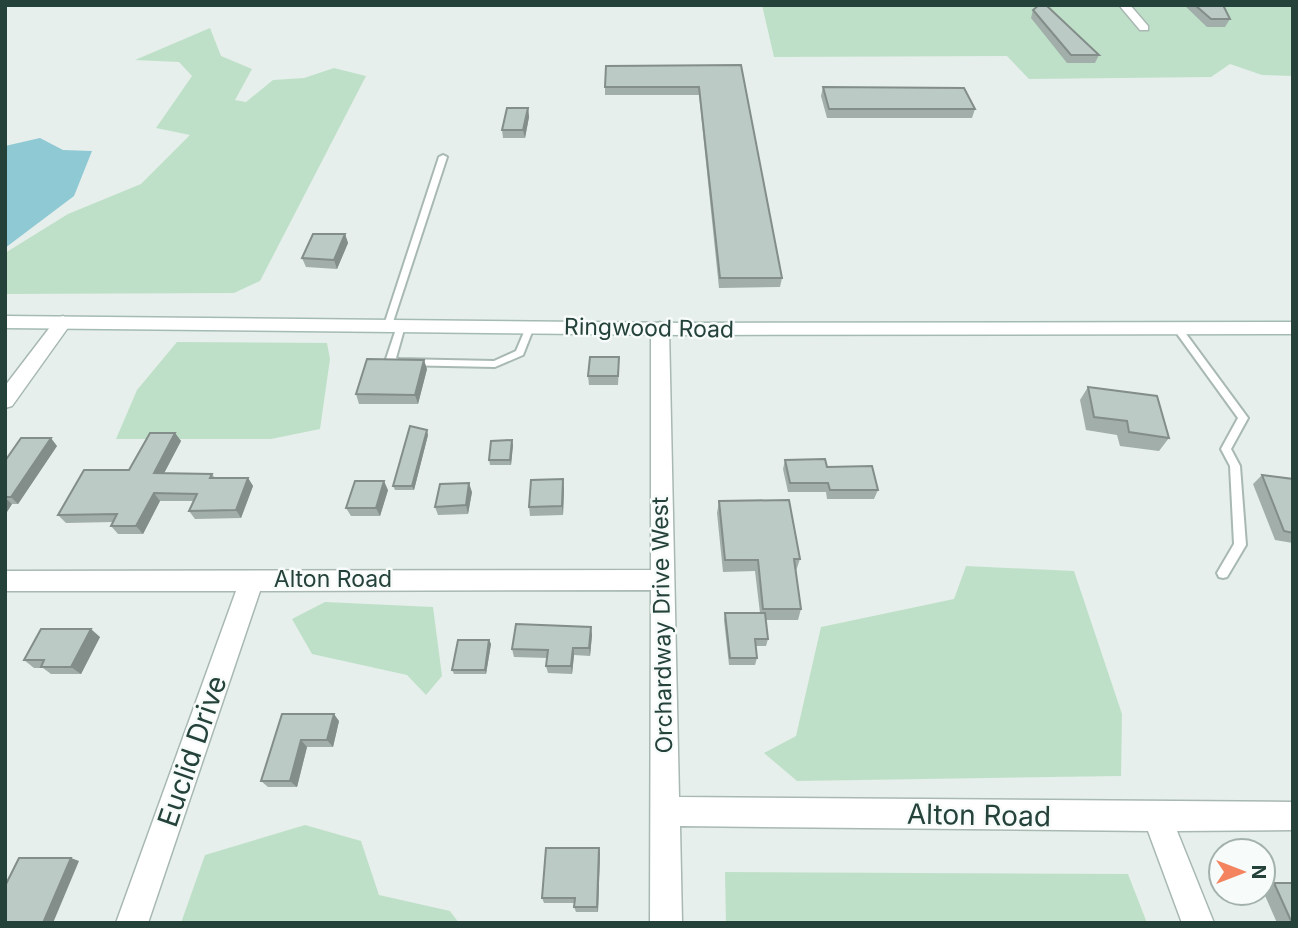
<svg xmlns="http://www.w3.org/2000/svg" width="1298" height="928" font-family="Inter,sans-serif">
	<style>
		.green { fill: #bfe0c8 }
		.water { fill: #8ec9d4 }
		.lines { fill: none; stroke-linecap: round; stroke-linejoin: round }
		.lane-casing { stroke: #a8b8b2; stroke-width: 4 }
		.street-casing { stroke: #a8b8b2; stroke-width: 3 }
		.secondary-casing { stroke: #a4bbb3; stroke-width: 3 }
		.lane { fill: #fff; fill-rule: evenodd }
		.street { fill: #fff; fill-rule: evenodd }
		.secondary { fill: #fff; fill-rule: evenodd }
		.wall { fill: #a1aea9 }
		.shaded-wall { fill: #838d89 }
		.building { fill: #bbcac4; stroke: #838d89; stroke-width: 2 }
		.labels { text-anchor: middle; stroke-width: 5; stroke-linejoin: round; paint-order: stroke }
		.street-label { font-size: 23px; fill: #24423a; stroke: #f7fbf9 }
		.near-street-label { font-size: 28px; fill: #24423a; stroke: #f7fbf9 }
	</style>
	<rect width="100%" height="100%" fill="#e6efeb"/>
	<path class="green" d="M762,5H1293V76L1262,75L1230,64L1211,77L1029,79L1007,56L774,57Z
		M210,28L221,56L252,69L235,100L246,102L273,80L304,78L334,68L366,76L260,281L234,293L5,294V253L68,214L141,184L190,135L156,128L192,76L179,62L135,60Z
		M177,342L327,343L330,359L320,429L271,439H116L137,390Z
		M966,566L1074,571L1122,714L1121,776L797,781L764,753L796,736L821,627L954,599Z
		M325,602L433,607L442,676L426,695L407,675L312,654L292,619Z
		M305,825L361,841L379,895L450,911L459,923H181L205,855Z
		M725,872L1128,874L1147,923H726Z"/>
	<path class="water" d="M40,138L63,150L92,151L74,196L5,248V146Z"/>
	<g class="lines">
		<defs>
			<path id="lane" d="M443,155L447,157L392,325L388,328L385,327L384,325L439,157Z
				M401,323L405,326L396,358L399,359L494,361L516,351L527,325L530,324L534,327L523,355L495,367L398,365L388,361L386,359L397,326Z
				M1178,326L1181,327L1248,418L1231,449L1240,466L1246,545L1227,577L1223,578L1219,577L1217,573L1234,544L1230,466L1221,449L1238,418L1175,331L1174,329Z"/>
			<path id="street" d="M1119,5H1130L1148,26V30H1140Z
				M63,316L72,322L12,406L5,408V386L57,318Z
				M660,322L669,328L679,797L1293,802V830L1177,831L1214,923H1182L1148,831L680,826L682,923H650L651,590L260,591L148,923H116L236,591H5V571L651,570V328Z"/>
			<path id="secondary" d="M5,316L686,323L1293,322V334L686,335L5,328Z"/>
		</defs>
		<use href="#lane" class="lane-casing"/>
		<use href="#street" class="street-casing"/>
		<use href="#secondary" class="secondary-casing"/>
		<use href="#lane" class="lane"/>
		<use href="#street" class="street"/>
		<use href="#secondary" class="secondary"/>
	</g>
	<path class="wall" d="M1184,5H1223L1230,19L1225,27H1207Z
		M1033,10L1099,55L1095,63H1067L1031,18Z
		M741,65L782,278L780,287L719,288L699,95H605V87Z
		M823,87L975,109L972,118H827L821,96Z
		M528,108L529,117L525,138H503L502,130Z
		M345,234L348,243L337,269L306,267L302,258Z
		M619,367L618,385H589L588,376Z
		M427,369L418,404H359L356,394Z
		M1088,387L1169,438L1159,451L1120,446L1117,435L1086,430L1080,400Z
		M175,433L181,441L164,473L212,474L215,478H248L253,486L241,518L195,519L189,511L193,501H160L143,534H118L111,526L113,522L66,523L58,515L129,470Z
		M428,435L414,490H395L393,486Z
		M513,445L511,465H490L489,460Z
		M57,446L18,504H12L5,515V461Z
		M785,460L827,467L878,490L874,499H827L826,492H788L783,469Z
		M1262,475L1293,479V543L1275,540L1253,484Z
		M564,488L563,515L530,516L529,507Z
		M388,490L380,516H351L346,508Z
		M472,492L468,514L438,515L435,507Z
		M719,501L800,559L796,571L801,609L798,620H766L768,639L766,646H756L757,658L755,665H729L724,620L725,613H760L755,571L723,572L717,513Z
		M592,635L590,656L574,655L572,674L548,673L546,666L547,658L514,657L512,649Z
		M100,637L81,674H51L43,668H34L24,660Z
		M489,640L491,644L486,674H454L452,670Z
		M282,714L339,721L333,747H307L297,787H268L261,781Z
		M600,853L598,912H576L574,907V903H544L542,898Z
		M1274,883L1293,923H1277L1263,891V887Z"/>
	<path class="shaded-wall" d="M528,108L529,117L525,138L523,130Z
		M345,234L348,243L337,269L334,260Z
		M424,360L427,369L418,404L415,395Z
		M427,430L428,435L414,490L412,486Z
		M175,433L181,441L160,481L154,473Z
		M51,438L57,446L18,504L11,497Z
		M512,440L513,445L511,465L510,460Z
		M248,478L253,486L241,518L236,510Z
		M563,479L564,488L563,515L562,506Z
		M384,481L388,490L380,516L376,508Z
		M469,483L472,492L468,514L466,505Z
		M154,493L160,501L143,534L136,526Z
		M5,498L12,504L5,515Z
		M591,627L592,635L590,656L589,648Z
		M91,629L100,637L81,674L71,667Z
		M489,640L491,644L486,674L485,670Z
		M573,648L574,655L572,674L571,666Z
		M334,714L339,721L333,747L327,740Z
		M301,740L307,747L297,787L290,781Z
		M599,848L600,853L598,912L597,907Z
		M71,858L79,861L53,923H43Z"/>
	<path class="building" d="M1039,5H1046L1099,55H1071L1033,10Z
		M1195,5H1223L1230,19H1211Z
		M741,65L782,278H720L699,87H605L606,66Z
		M823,87L964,88L975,109H829Z
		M507,108H528L523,130H502Z
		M313,234H345L334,260L302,258Z
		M590,357H619L618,376H588Z
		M367,359L424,360L415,395L356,394Z
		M1088,387L1157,396L1169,438L1129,432L1127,421L1094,417Z
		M410,426L427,430L412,486H393Z
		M150,433H175L154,473L212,474L210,478H248L236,510L189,511L197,494L154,493L136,526H111L117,514L58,515L84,470H129Z
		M21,438H51L11,497H5V461Z
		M512,440L510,460H489L491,441Z
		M825,459L827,467L872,466L878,490H830L828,483H790L785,460Z
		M1262,475L1293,479V533L1284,531Z
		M563,479L562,506L529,507L531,480Z
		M355,481H384L376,508H346Z
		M469,483L466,505L435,507L440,484Z
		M789,500L800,559H794L801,609H763L758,560H725L719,501Z
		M725,613H765L768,639H755L757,658H730Z
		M516,624L591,627L589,648H573L571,666H546L548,650L512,649Z
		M41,629H91L71,667H41L44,660H24Z
		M458,640H489L485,670H452Z
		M282,714H334L327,740H301L290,781H261Z
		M546,848H599L597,907H574L575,898H542Z
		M19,858H71L43,923H5V886Z
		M1274,883H1293V923H1292Z"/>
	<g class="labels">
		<g class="street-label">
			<text transform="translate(649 328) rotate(1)" y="8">Ringwood Road</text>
			<text x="333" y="587">Alton Road</text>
			<text transform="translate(662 625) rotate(-91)" y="8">Orchardway Drive West</text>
		</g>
		<g class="near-street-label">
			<text transform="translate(192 751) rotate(-71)" y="10">Euclid Drive</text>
			<text transform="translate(979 815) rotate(1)" y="10">Alton Road</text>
		</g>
	</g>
	<rect width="1298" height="928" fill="none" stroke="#24423a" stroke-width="14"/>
	<g transform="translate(1242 872) rotate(90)"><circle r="33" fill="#f7fbf9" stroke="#a3b1ad" stroke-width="2"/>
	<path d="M0-5L12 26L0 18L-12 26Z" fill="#f4845f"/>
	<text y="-10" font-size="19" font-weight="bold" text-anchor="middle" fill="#24423a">N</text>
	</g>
</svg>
